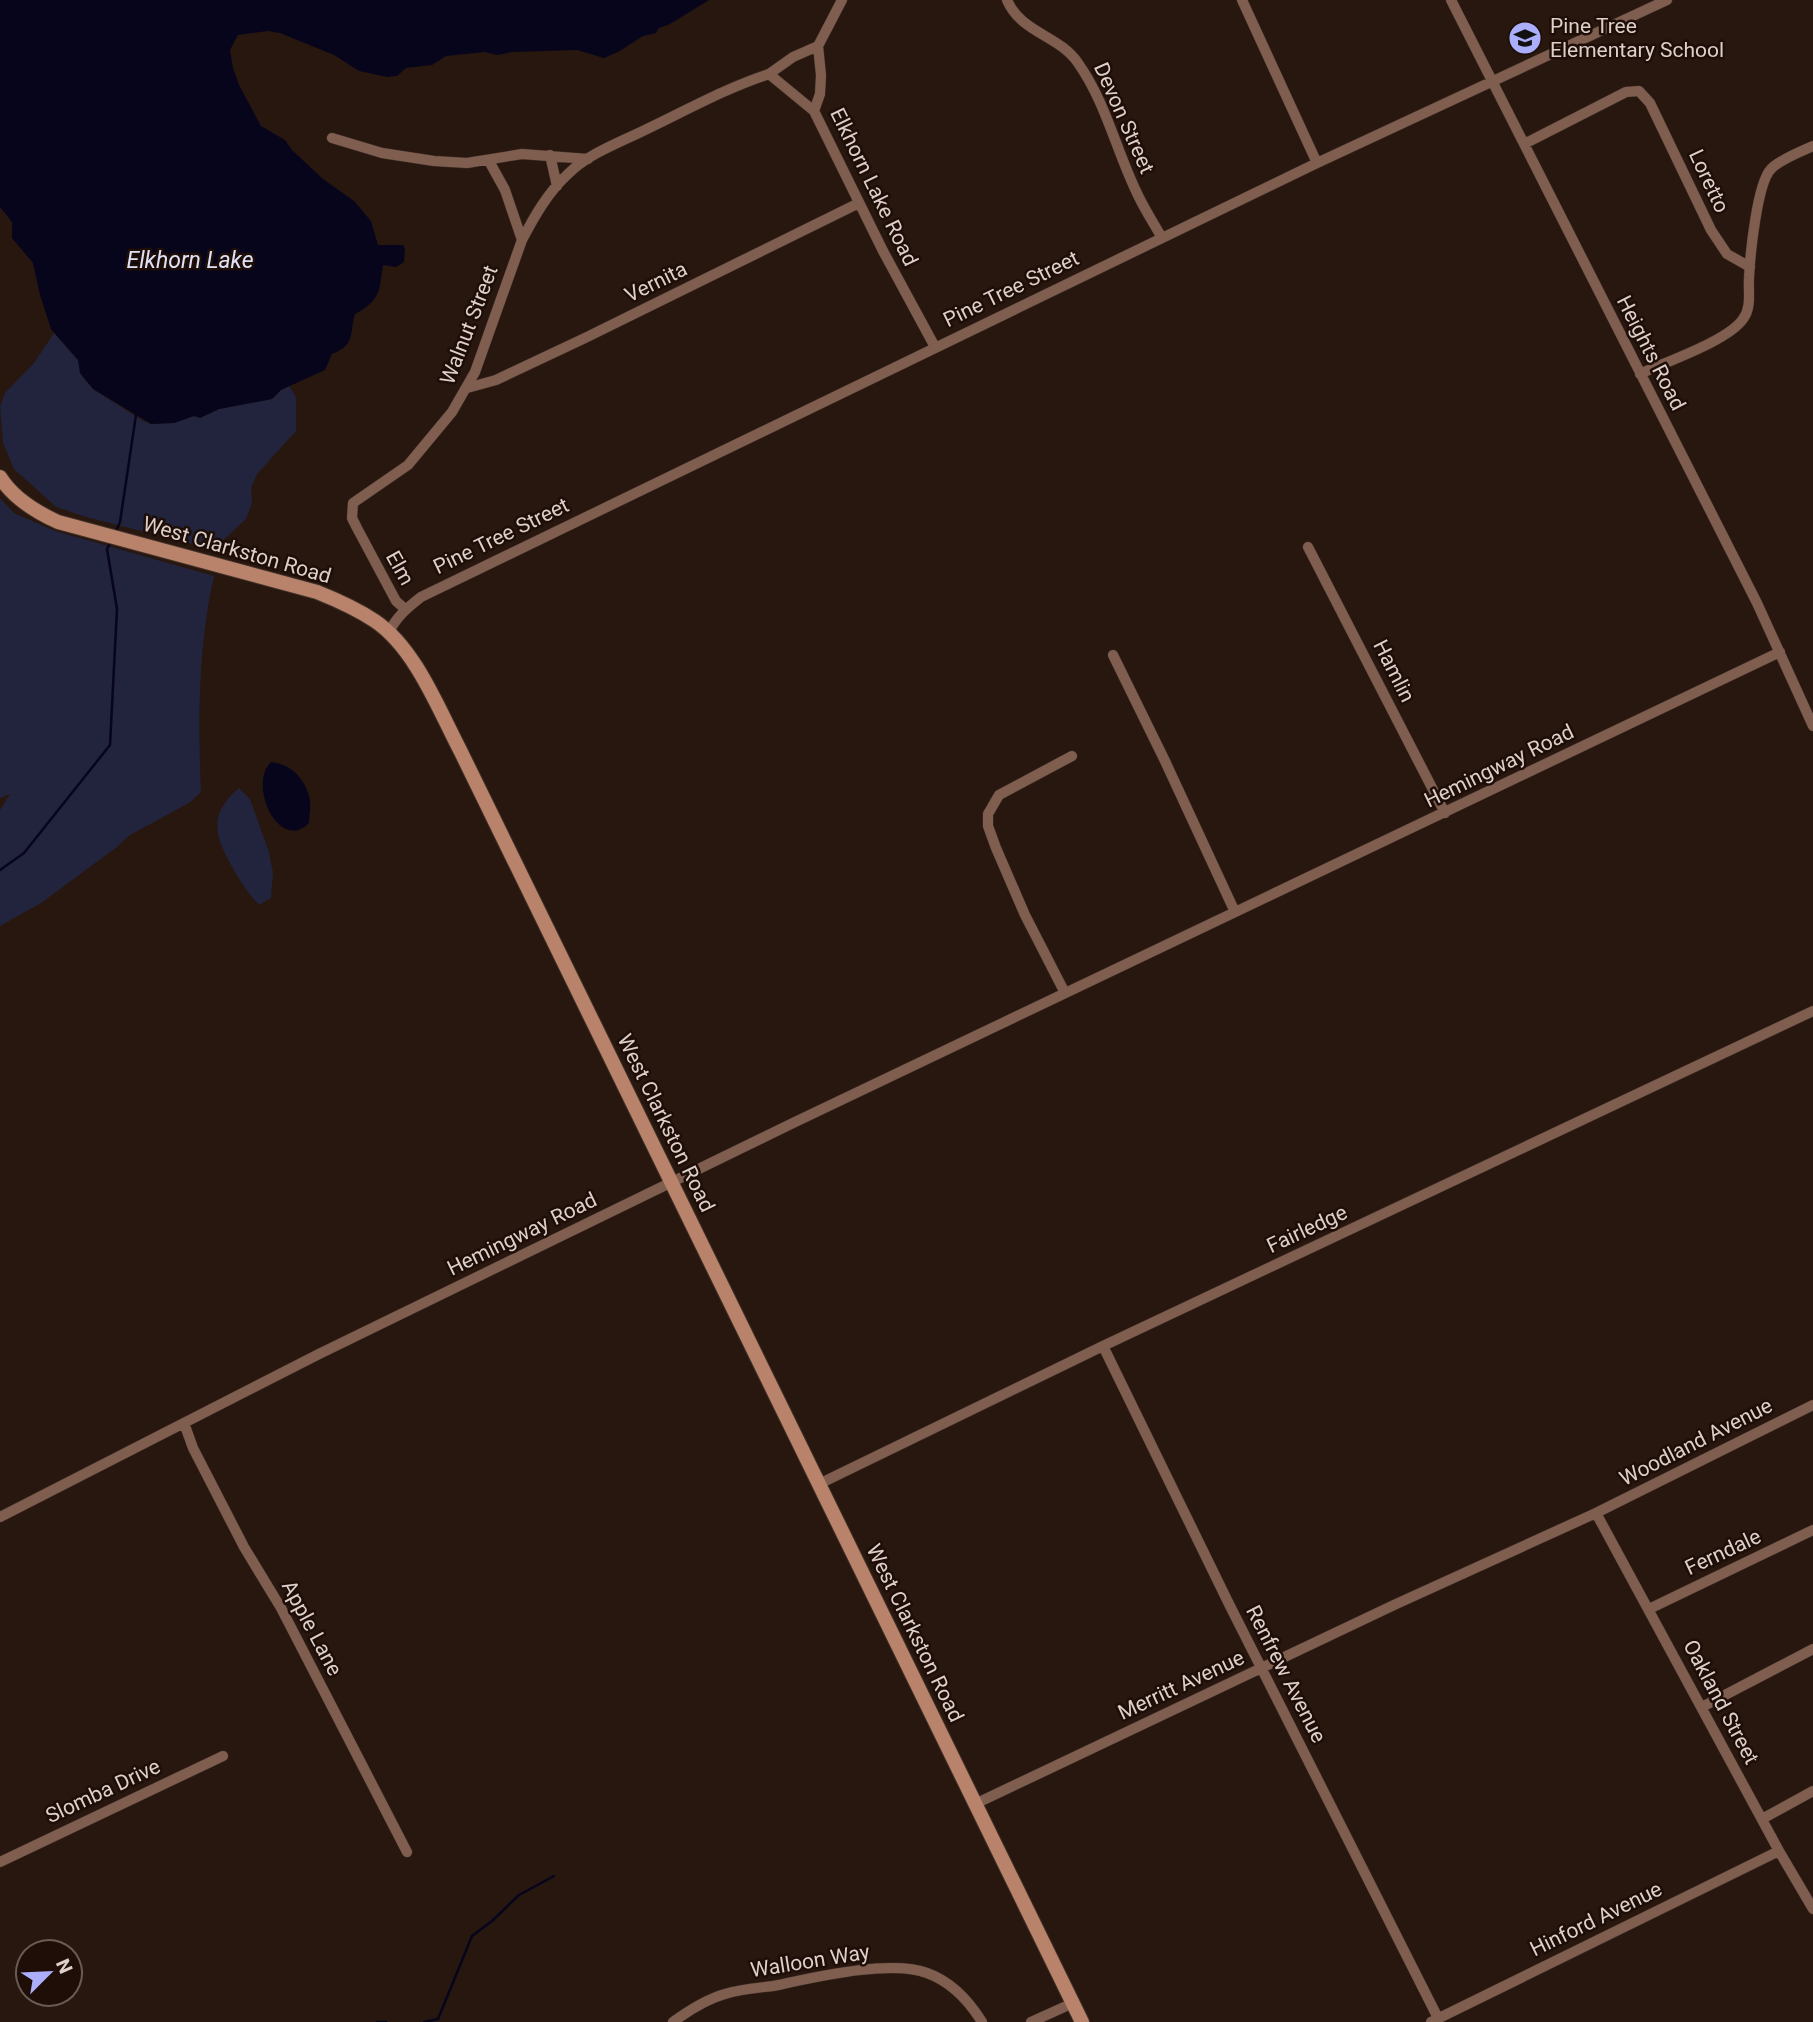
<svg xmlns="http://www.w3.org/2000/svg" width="1813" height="2022" font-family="Roboto,sans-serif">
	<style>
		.green { fill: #22233c }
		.water { fill: #07051c }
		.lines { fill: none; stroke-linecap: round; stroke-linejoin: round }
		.stream { stroke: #07051c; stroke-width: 2.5 }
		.street-casing { stroke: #413129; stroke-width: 11 }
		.secondary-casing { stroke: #413129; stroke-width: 16 }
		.street { stroke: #7f5e4f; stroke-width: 10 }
		.secondary { stroke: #b8836a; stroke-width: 14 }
		.labels { text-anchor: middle; stroke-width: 5; stroke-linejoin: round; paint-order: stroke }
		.poi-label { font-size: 21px; fill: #ddd0cb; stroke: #1e0e07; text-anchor: start }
		.street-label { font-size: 21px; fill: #ddd0cb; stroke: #1e0e07 }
		.water-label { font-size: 23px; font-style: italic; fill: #dfe1f8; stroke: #1e0e07 }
	</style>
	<rect width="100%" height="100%" fill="#28170f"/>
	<path class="green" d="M54,333L78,360L82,376L93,389L143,421L151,424L174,423L194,416L200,418L219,409L272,399L281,390L289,386L296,397V431L257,474L251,488L252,503L246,519L216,547L200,546L86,517L56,507L14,469L3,443L0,407L5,393L34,363Z
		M0,498L14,513L55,531L214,576C198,647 198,719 201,792L189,803L130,835L117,847L41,903L0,926V810L10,794L0,798Z
		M239,788L250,799L269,852L273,873L271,898L259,905C248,893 239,880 231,865C214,834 209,814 239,788Z"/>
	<path class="water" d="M0,0H709L670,24L659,28L656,33L643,36L618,52L604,58L577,50L512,52L497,55L485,52L446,56L432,65L406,68L397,76L387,77L359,71L334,55L280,33L268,31L238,35L230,50L233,68L239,85L261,126L285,140L292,150L323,179L354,201L371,221L378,245H403L405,249L404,262L396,267L383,265C379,291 381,300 355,314C349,335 356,344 332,354L325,370L281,390L272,399L219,409L200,418L194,416L174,423L151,424L93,389L80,373L78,360L51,329L40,295L33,263L12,238V222L0,207Z
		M271,762C291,764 306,779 310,800C311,807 309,816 309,823C280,853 247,786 271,762Z"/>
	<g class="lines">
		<path class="stream" d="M116,531L120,522L136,415
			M0,870L24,853L110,745L117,609L107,549L112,540
			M377,2022H386
			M424,2022L438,2019L472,1936L492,1921L519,1895L554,1876"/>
		<defs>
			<path id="street" d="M842,0L818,46L821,75L820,94L814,111L883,251L935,347
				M1007,0C1021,33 1059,35 1078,63C1105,101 1116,149 1136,191C1143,207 1153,222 1162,238
				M1242,0L1317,163
				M1451,0L1757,603L1813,726
				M769,74L793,57L818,46
				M332,138L382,153L434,161L467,163L522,154L588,159
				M1524,144L1626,92L1639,91L1650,103L1711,230L1727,254L1750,267
				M550,155L557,186
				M489,161L505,190L522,240
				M1640,374C1665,362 1728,341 1743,319C1752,307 1748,292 1749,278C1750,256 1757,183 1771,169C1779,160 1802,151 1813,146
				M467,388L496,380L585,338L859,203
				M1308,547L1445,813
				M405,609L396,601L357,528L352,518L353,503L408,465L452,412L475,372L522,240C534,217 548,192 568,174C589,153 621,142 647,129C687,110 726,88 769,74L814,111
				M388,634C396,617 407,608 421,597L1317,163L1667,0
				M1113,655L1165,761L1235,912
				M1065,993L1025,915L996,848L988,826V814L999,795L1072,756
				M1103,1346L1229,1604L1438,2018
				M184,1423L193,1448L244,1547L281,1608L407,1852
				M819,1484L1103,1346L1813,1011
				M1596,1513L1779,1851L1813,1909
				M0,1517L319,1354L793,1123L1780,652
				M1649,1609L1813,1530
				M1702,1707L1813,1649
				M975,1804L1394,1605L1596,1513L1813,1405
				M1762,1819L1813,1791
				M0,1862L223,1756
				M673,2022C688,2011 707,1999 725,1994C741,1989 757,1988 773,1986C812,1978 890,1959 927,1973C952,1982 969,2001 982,2022
				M1031,2022L1073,2003
				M1431,2022L1779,1851"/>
			<path id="secondary" d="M0,477C13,498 36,512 58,522L317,592C337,600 357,609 375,621C415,648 438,708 460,750L1082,2022"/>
		</defs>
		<use href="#street" class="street-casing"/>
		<use href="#secondary" class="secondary-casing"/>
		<use href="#street" class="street"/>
		<use href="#secondary" class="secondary"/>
	</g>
	<defs>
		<symbol id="school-disc" viewBox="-11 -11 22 22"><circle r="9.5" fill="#abaffb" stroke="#1e0e07"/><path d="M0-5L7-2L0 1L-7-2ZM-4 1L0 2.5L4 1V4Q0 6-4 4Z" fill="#111"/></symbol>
	</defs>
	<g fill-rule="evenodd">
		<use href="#school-disc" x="1506" y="19" width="38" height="38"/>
	</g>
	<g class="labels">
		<g class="poi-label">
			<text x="1550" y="33">Pine Tree<tspan x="1550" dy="24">Elementary School</tspan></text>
		</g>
		<g class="street-label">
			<text transform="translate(1124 118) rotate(66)" y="7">Devon Street</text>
			<text transform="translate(1709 181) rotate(65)" y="7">Loretto</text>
			<text transform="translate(874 187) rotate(64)" y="7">Elkhorn Lake Road</text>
			<text transform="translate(656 282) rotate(-26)" y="7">Vernita</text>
			<text transform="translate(1011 289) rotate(-26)" y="7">Pine Tree Street</text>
			<text transform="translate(469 325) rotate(-69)" y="7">Walnut Street</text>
			<text transform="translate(1651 353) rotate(63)" y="7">Heights Road</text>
			<text transform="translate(501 536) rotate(-26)" y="7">Pine Tree Street</text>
			<text transform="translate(237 550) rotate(16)" y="7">West Clarkston Road</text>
			<text transform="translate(400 568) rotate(61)" y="7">Elm</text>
			<text transform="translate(1394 671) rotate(63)" y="7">Hamlin</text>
			<text transform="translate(1499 766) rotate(-26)" y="7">Hemingway Road</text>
			<text transform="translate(666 1123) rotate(64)" y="7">West Clarkston Road</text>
			<text transform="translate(1307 1229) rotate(-25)" y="7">Fairledge</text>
			<text transform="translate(522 1234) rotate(-26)" y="7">Hemingway Road</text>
			<text transform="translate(1696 1442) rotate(-27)" y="7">Woodland Avenue</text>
			<text transform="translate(1723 1552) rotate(-25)" y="7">Ferndale</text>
			<text transform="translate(312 1628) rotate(62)" y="7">Apple Lane</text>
			<text transform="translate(915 1633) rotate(64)" y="7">West Clarkston Road</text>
			<text transform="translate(1286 1674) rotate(63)" y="7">Renfrew Avenue</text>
			<text transform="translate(1181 1685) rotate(-25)" y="7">Merritt Avenue</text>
			<text transform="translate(1721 1702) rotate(62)" y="7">Oakland Street</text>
			<text transform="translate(103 1791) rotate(-25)" y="7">Slomba Drive</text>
			<text transform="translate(1596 1919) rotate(-26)" y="7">Hinford Avenue</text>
			<text transform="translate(810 1961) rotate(-9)" y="7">Walloon Way</text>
		</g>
		<g class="water-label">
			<text x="190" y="268">Elkhorn Lake</text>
		</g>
	</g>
	<g transform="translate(49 1973) rotate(66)"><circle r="33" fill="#1e0e07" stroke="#6a5c55" stroke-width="2"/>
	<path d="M0-5L12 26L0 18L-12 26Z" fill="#abaffb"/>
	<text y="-10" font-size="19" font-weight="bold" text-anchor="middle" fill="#ddd0cb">N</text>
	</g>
</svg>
